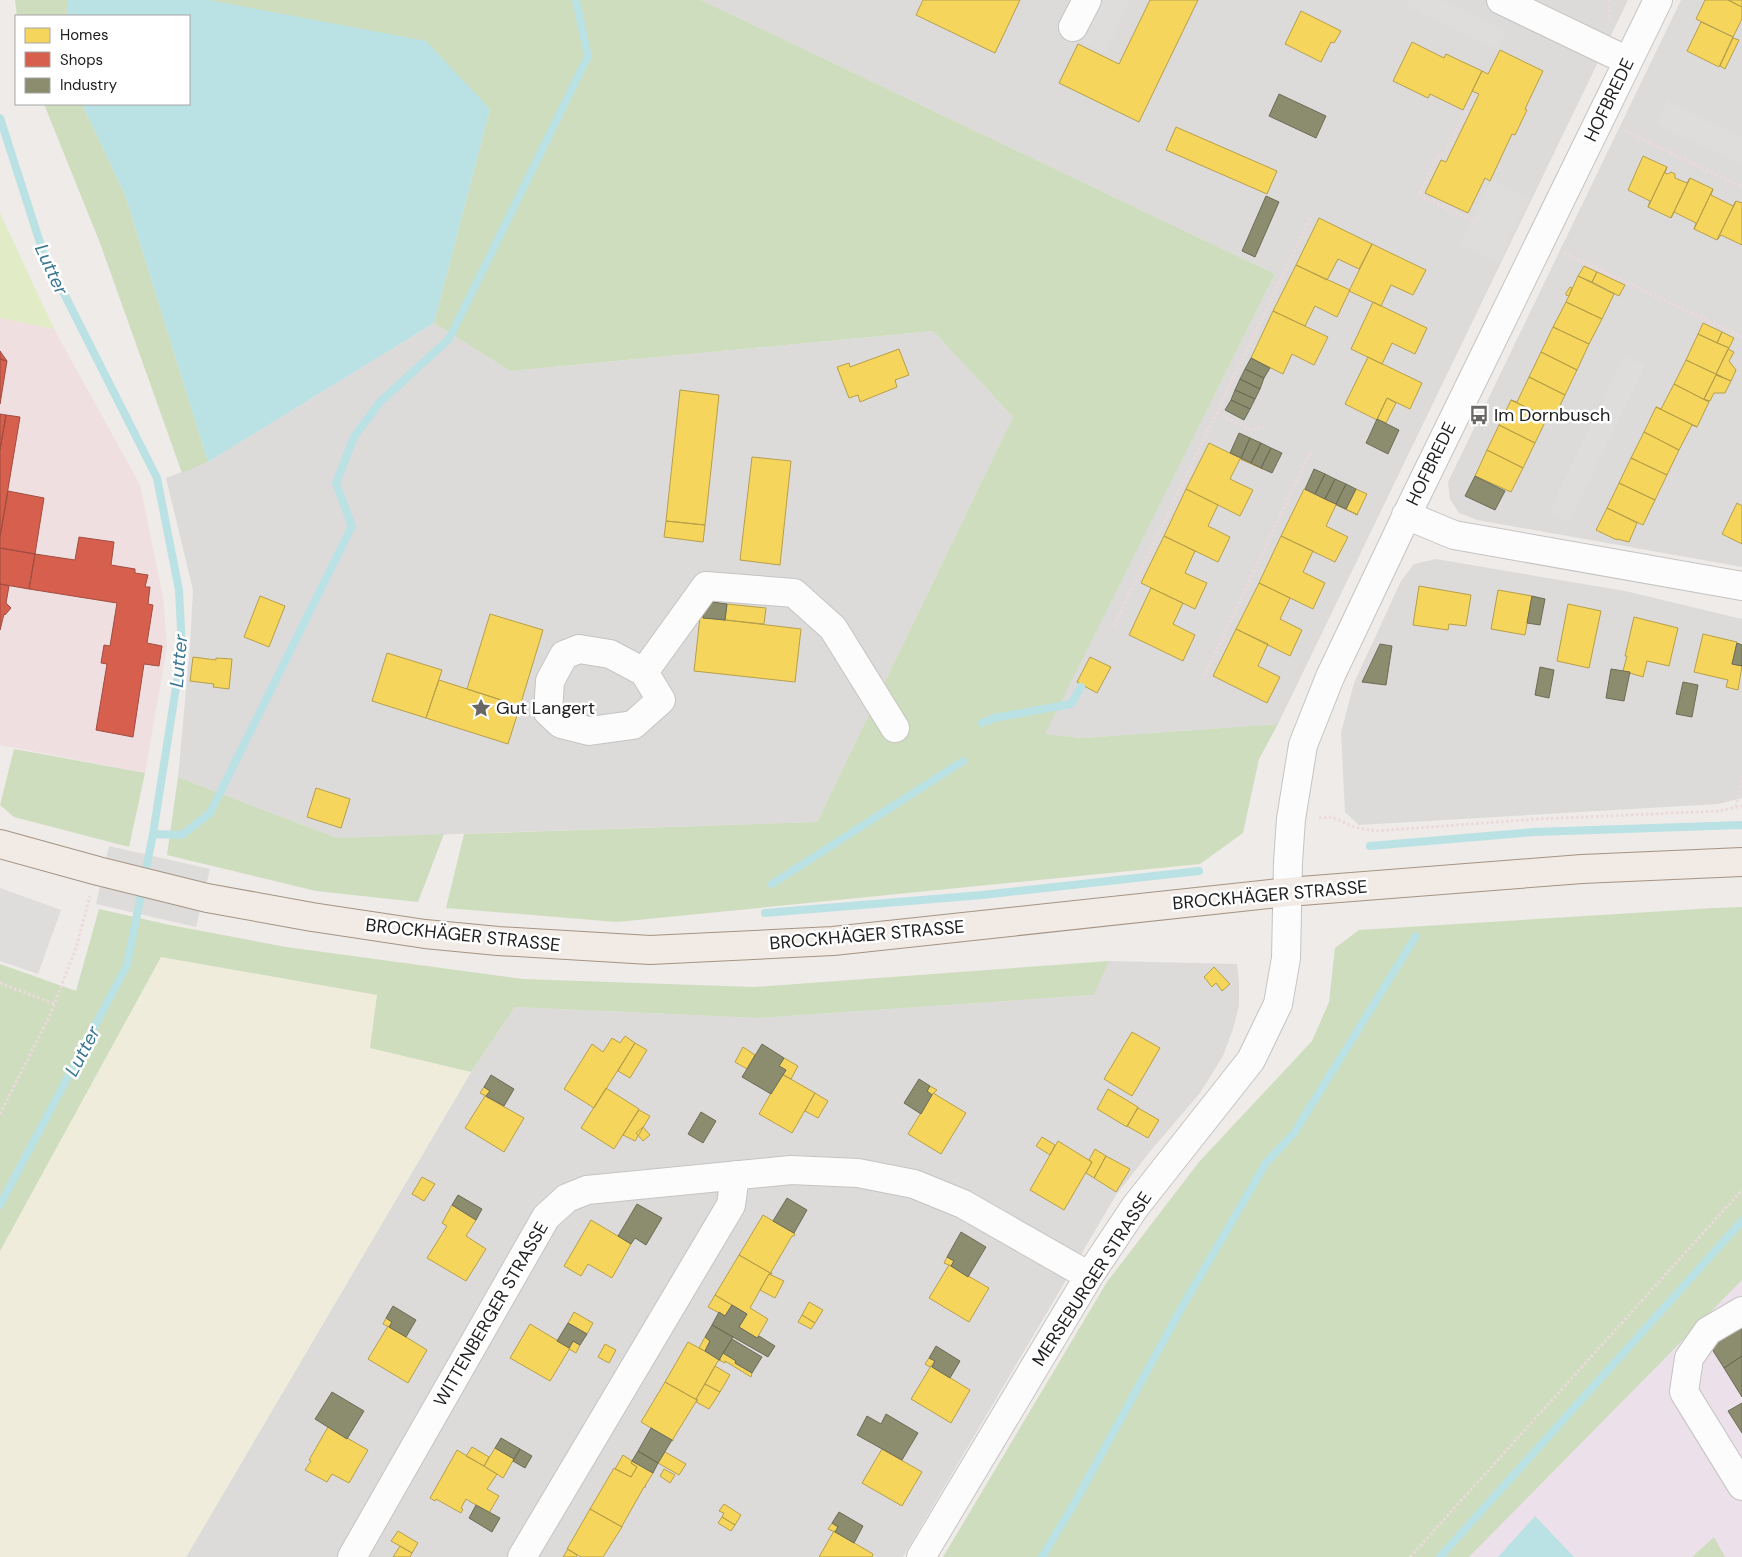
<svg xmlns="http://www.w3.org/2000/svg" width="1742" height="1557" font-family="'DM Sans',sans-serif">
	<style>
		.residential { fill: #dddbda }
		.commercial { fill: #f0dfe0 }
		.industrial { fill: #ece0ea }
		.farmland { fill: #efecdb }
		.grass { fill: #e1ecc6 }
		.forest { fill: #ceddbd }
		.parking { fill: #dedddc }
		.water { fill: #bae1e3 }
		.pier { fill: #dddcdb }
		.homes { fill: #f6d55c; stroke: #b69f4a }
		.shops { fill: #d6604d; stroke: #9f4d40 }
		.industry { fill: #8c8c6e; stroke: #6c6c57 }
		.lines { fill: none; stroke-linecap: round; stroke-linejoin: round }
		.stream { stroke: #bae1e3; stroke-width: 8 }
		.minor-casing { stroke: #c5c4c3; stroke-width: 30 }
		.major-casing { stroke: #a59484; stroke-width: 30 }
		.path { stroke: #ecd9db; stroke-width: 3; stroke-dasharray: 2.5 2.5; stroke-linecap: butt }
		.minor { stroke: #fcfcfc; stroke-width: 28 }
		.major { stroke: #f1eae5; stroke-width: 28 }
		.labels { text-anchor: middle; stroke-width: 5; stroke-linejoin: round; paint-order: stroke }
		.street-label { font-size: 18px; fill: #202020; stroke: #fff }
		.poi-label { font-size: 18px; fill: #202020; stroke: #fff; text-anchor: start }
		.water-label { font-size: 19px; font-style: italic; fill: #3c7893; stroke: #fff }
	</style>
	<rect width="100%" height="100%" fill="#eeebe9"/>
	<path class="residential" d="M701,0H1628L1278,724L1082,738L1044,734L1275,274Z
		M1681,0H1742V567L1477,520L1459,513L1450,499L1448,482Z
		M434,323L510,371L933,331L1013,417L817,822L337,838L178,777L190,646L193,590L166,478L208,462Z
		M1436,559L1625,591L1742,619V798L1718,804L1359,825L1345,812L1341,733L1354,683L1401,581L1414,564Z
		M1109,961L1237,964L1239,982V1006L1233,1029L1223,1056L1200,1093L1153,1148L1116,1195L903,1557H186L471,1072L515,1007L758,1018L1093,995Z"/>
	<path class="commercial" d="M0,318L54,329L140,485L163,597L167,647L145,773L0,745Z"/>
	<path class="industrial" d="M1742,1280V1557H1725L1714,1538L1692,1557H1469Z"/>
	<path class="farmland" d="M161,957L377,995L370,1048L471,1072L186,1557H0V1251Z"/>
	<path class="grass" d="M0,213L54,329L0,318Z"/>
	<path class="forest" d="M15,0H67V16H17Z
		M209,0H701L1275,274L1045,734L1082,738L1278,724L1259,759L1243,833L1200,864L617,922L446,908L464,834L817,822L1013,417L933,331L510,371L434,323L490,109Z
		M44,104H82L125,195L208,462L182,473L100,243Z
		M14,749L145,773L129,847L14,817L0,805Z
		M178,777L337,838L444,834L418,902L316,891L167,855Z
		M1742,907V1280L1469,1557H943L1107,1282L1199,1162L1312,1041L1329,1002L1335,948L1359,930L1714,908Z
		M99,909L170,925L286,947L523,979L754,987L1109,961L1094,995L758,1018L515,1007L471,1072L370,1048L377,995L161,957L0,1251V964L76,991Z
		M1714,1537L1725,1557H1692Z"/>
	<path class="parking" d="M1076,0H1130L1105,53L1061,31Z
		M1410,0H1442L1507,31L1498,50L1407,7Z
		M1667,101L1742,137V165L1656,124Z
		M1492,180L1530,198L1498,263L1460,245Z
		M1624,356L1645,365L1569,523L1549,513Z
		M0,888L61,910L38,974L0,961Z"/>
	<path class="water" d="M67,0H209L426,41L490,109L434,323L208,462L125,195L82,104H189V16H67Z
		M1535,1516L1574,1557H1498Z"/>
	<path class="pier" d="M109,846L210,869L196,927L96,904Z"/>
	<path class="homes" d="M923,0H1020L995,53L916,15Z
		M1150,0H1198L1139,122L1059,83L1078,44L1119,64Z
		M1705,0H1728L1742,7V19L1733,37L1696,19Z
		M1728,0H1742V7Z
		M1301,11L1341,31L1334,43L1331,42L1321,62L1285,44Z
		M1701,22L1733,37L1719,67L1687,51Z
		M1733,38L1739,40L1725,69L1720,66Z
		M1412,42L1444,58L1446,54L1482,71L1463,110L1430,94L1428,98L1393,81Z
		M1500,50L1543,71L1525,109L1527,110L1515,135L1512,134L1490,181L1485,178L1468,213L1425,193L1441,160L1446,162L1479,94L1472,91L1482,71L1488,74Z
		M1176,127L1277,171L1267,194L1166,150Z
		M1643,156L1667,167L1648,207L1650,201L1628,190Z
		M1667,167L1665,173L1668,174L1671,172L1675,174V178L1687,183L1690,178L1671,218L1648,207Z
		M1690,178L1713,189L1694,229L1696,223L1674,212L1671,218Z
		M1713,189L1711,195L1733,206L1736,201L1717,240L1694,229Z
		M1736,201L1742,203V245L1721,235L1717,240Z
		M1319,218L1372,244L1359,269L1338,259L1327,280L1296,265Z
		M1372,244L1426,270L1413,295L1391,285L1381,306L1349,291Z
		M1296,265L1350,290L1337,317L1315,306L1305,326L1273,311Z
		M1584,266L1597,272L1592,282L1578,276Z
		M1597,272L1625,285L1619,296L1592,282Z
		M1578,276L1614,294L1602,319L1566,302Z
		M1570,287L1572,288L1569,296L1566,295V293Z
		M1373,302L1427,328L1415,354L1392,343L1382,364L1351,349Z
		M1566,302L1602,319L1589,344L1553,327Z
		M1273,311L1328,337L1314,365L1292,354L1283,374L1251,358Z
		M1703,323L1722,332L1717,343L1698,334Z
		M1553,327L1589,344L1577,370L1541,352Z
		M1722,332L1734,338L1729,348L1717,343Z
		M1698,334L1729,348L1716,374L1722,377L1686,360Z
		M899,349L909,375L895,380L897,387L860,402L858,395L849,398L837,367L849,363L850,367Z
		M1728,349L1734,352L1729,361L1736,370L1731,381L1716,374Z
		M1541,352L1577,370L1565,395L1529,377Z
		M1368,357L1422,383L1410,409L1387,398L1377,420L1345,404Z
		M1686,360L1722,377L1716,375L1704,399L1709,402L1674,384Z
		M1716,375L1731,381L1725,393H1714L1710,401L1704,399Z
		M1529,377L1565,395L1553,420L1511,400L1517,402Z
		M1674,384L1709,402L1697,427L1656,407L1661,409Z
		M680,390L719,395L705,525L666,521Z
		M1387,398L1396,403L1386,423L1377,419Z
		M1511,400L1553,420L1547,418L1535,443L1499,425Z
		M1656,407L1697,427L1692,425L1679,450L1644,432Z
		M1499,425L1535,443L1523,468L1487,450Z
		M1644,432L1679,450L1667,475L1631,458Z
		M1209,443L1263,469L1240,459L1230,479L1253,490L1240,516L1186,489Z
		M1487,450L1523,468L1511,492L1475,476Z
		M752,457L791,461L780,565L740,560Z
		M1631,458L1667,475L1655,500L1619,483Z
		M1619,483L1655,500L1643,525L1607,508Z
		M1186,489L1218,505L1208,526L1230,537L1218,562L1164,536Z
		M1304,489L1358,515L1336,505L1326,526L1348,537L1335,562L1281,536Z
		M1356,489L1367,494L1357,515L1346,509Z
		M1737,503L1742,506V544L1722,534Z
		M1607,508L1637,523L1629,542L1617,539V540L1596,530Z
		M666,521L705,525L703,542L664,537Z
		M1164,536L1195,551L1185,573L1207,583L1195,609L1141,583Z
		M1281,536L1313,551L1303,572L1325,583L1313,609L1259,583Z
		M1259,583L1290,598L1280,619L1302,630L1290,656L1236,629Z
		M1419,586L1471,595L1466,626L1449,624L1448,630L1413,625Z
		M1151,588L1183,603L1173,624L1195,635L1183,661L1129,635Z
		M1498,590L1532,596L1525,635L1491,629Z
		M260,596L285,606L269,647L244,637Z
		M727,604L766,608L764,624L725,620Z
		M1568,604L1601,611L1589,668L1557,661Z
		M490,614L543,630L520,706L467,689Z
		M700,617L801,629L795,682L694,671Z
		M1634,617L1678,628L1669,666L1647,661L1643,677L1623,671L1627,656H1625Z
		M1236,629L1268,644L1258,666L1280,677L1267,703L1213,676Z
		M1703,634L1737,642L1732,664L1742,666L1738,690L1726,687L1728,680L1694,672Z
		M387,653L442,670L426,718L372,701Z
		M193,657L216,660V658L232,659L229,689L213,687L214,684L190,681Z
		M1090,657L1111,667L1097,693L1077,682Z
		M439,680L520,706L508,744L426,718Z
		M316,788L350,799L341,828L307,817Z
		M1214,967L1230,984L1222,991L1216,983L1212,987L1204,977Z
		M1132,1032L1160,1048L1132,1096L1104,1079Z
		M625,1036L635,1043L594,1108L564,1089L592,1044L603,1052L612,1038L620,1043Z
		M635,1043L647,1050L630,1078L618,1071Z
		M743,1047L755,1055L747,1069L735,1062Z
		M784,1058L798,1066L791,1079L783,1075L786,1070L779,1066Z
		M782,1074L815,1093L792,1133L759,1114Z
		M930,1086L937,1090L932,1095L927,1091Z
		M484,1087L490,1091L486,1096L480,1093Z
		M606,1088L639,1109L614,1149L581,1128Z
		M1108,1089L1138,1107L1127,1127L1097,1109Z
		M815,1093L828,1101L818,1118L805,1111Z
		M933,1093L966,1113L941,1154L908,1134Z
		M485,1096L524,1118L504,1152L465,1128Z
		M1138,1108L1159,1120L1148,1138L1127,1126Z
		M639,1110L650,1116L635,1141L623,1135Z
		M643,1127L650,1135L643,1141L636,1133Z
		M1042,1137L1055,1145L1050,1155L1036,1146Z
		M1058,1141L1092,1162L1064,1210L1030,1190Z
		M1095,1149L1106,1156L1094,1178L1086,1173L1092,1162L1089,1160Z
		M1106,1156L1130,1169L1116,1192L1094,1178Z
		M422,1177L435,1184L424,1201L412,1194Z
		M452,1205L476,1220L466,1236L486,1249L466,1281L427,1258L447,1226L442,1223Z
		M763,1215L795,1234L794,1236H792L771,1272L772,1274L739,1255Z
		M591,1220L631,1244L612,1278L588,1264L581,1276L564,1266Z
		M739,1255L772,1274H769L750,1308L768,1319L757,1338L739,1327L747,1314L715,1295Z
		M947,1257L954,1261L951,1266L944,1263Z
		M949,1265L989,1288L969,1322L929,1298Z
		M769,1274L784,1281L775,1298L760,1290Z
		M715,1295L732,1305L725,1316L708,1307Z
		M809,1302L823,1310L815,1323L802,1315Z
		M574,1312L593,1323L587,1334L568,1323Z
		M802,1315L815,1323L811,1329L798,1322Z
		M386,1318L392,1322L389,1327L383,1324Z
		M530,1324L570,1348L550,1381L510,1358Z
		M388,1326L427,1350L408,1383L368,1359Z
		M705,1337L710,1341L705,1351L699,1348Z
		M573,1341L580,1345L576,1353L569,1349Z
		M688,1342L721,1360L718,1361L715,1366L696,1399L697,1400L665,1382Z
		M605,1344L616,1350L609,1363L598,1357Z
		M723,1353L736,1361L735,1363L752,1373L751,1377L725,1361V1363L719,1360Z
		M929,1358L935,1361L930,1367L925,1364Z
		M715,1366L730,1375L720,1392L705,1384Z
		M931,1366L970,1390L951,1423L911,1399Z
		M665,1382L697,1400L673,1439V1441L641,1422Z
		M705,1384L720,1392L709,1409L696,1402L698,1400L696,1399Z
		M328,1427L368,1450L349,1483L332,1474L327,1482L305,1470L311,1461L309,1460Z
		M472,1447L489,1457L484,1466L466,1456Z
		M495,1448L514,1459L503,1478L484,1466Z
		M882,1449L922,1472L902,1506L862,1483Z
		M457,1450L497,1474L487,1489L499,1496L489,1513L466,1499L461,1508L463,1509L461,1513L436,1499L435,1501L430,1498Z
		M665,1452L686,1464L679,1475L658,1463Z
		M623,1455L632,1461L631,1463L637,1467L631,1477L615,1469Z
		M632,1461L653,1473L645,1486L646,1487H644L622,1526V1527L590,1509L614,1468L631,1477L637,1467L631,1463Z
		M664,1469L675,1475L670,1483L660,1476Z
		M724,1504L741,1515L735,1525L722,1517L724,1513L719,1511Z
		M590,1509L622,1527L603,1557H581L567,1549Z
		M722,1517L735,1525L731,1531L718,1523Z
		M832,1523L838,1527L835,1532L828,1529Z
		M398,1531L418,1543L412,1553L391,1541Z
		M834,1531L873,1554L872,1557H819Z
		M400,1546L412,1553L410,1557H393Z
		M568,1549L577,1555L576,1557H563Z"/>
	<path class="shops" d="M0,351L2,354L7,361L0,359Z
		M0,359L7,361L0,404Z
		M0,414L6,415L0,450Z
		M6,415L20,417L0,537V450Z
		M8,491L44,498L35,554L0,548V537Z
		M79,537L114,542L111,565L135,569V573L148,575L145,587H150L148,604L153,605L147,643L162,646L159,666L144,664L133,737L96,730L107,664L101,663L104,645L110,646L117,603L29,589L35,554L75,560Z
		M0,548L35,554L29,589L0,584Z
		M0,584L9,586L6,603L11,608L5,615L4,614L0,630Z"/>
	<path class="industry" d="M1279,94L1326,116L1316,138L1269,116Z
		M1266,196L1279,202L1255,257L1242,251Z
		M1251,358L1270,368L1264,378L1245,369Z
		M1245,369L1264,378L1260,389L1240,379Z
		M1240,379L1260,389L1255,399L1235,390Z
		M1235,390L1255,399L1250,409L1231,400Z
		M1231,400L1250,409L1244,420L1225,410Z
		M1377,419L1399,430L1388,454L1366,443Z
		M1239,433L1250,438L1241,458L1230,453Z
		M1250,438L1261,443L1251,463L1241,458Z
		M1261,443L1271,448L1261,468L1251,463Z
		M1271,448L1282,453L1272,473L1261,468Z
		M1314,469L1325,474L1315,494L1305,489Z
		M1325,474L1335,479L1325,499L1315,494Z
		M1475,476L1505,491L1495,510L1465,496Z
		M1335,479L1346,484L1336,504L1325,499Z
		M1346,484L1356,489L1346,509L1336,504Z
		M1532,596L1545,599L1540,625L1527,623Z
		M705,601L727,604L725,620L703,618Z
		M1737,643L1742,645V666L1732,664Z
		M1380,644L1392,646L1386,685L1362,682Z
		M1540,667L1554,670L1549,698L1535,695Z
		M1611,669L1630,672L1624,701L1606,698Z
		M1683,682L1698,685L1692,717L1676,714Z
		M762,1044L784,1058L779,1066L786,1070L771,1094L742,1077Z
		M491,1075L514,1089L504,1106L486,1096L490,1091L484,1087Z
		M919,1079L930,1086L927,1091L932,1095L921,1114L904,1103Z
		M701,1112L716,1121L703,1143L688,1134Z
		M458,1195L482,1209L476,1220L452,1205Z
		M787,1198L807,1210L794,1233L773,1221Z
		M637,1204L662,1218L646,1245L635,1238L631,1244L618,1236Z
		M961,1232L986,1247L968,1277L951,1266L954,1261L947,1257Z
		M732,1305L747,1314L739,1327L757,1338L759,1336L775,1346L768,1357L712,1325L719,1312L725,1316Z
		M393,1306L416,1320L406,1337L389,1327L392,1322L386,1318Z
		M568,1323L587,1334L580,1345L573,1341L569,1348L557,1341Z
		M712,1325L733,1337L719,1360L705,1351L710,1341L705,1337Z
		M1742,1326V1356L1724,1368L1710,1346Z
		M732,1339L762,1357L752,1373L735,1363L736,1361L723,1353Z
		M936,1346L960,1361L950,1378L932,1367L935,1361L929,1358Z
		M1742,1356V1397L1724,1368Z
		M332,1392L364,1411L347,1439L315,1419Z
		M1742,1403V1433L1728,1411Z
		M886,1414L918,1433L902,1460L857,1435L867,1416L881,1424Z
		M651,1428L672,1440L658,1463L638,1451Z
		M501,1438L520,1449L514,1459L495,1448Z
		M520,1449L532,1456L525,1468L513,1461Z
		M638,1451L658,1463L653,1473L632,1461Z
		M476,1505L500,1518L492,1532L469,1518Z
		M839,1512L863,1526L854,1543L835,1532L838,1527L832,1523Z"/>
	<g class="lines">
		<path class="stream" d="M0,118L43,252L157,478L179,590L182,649L153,834L127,965L0,1205
			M982,723L994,718L1071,704L1081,687
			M153,834L182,835L210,813L352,526L336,483L354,437L380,402L449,339L588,56L576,0
			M1370,846L1534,832L1742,825
			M772,884L963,761
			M765,913L982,895L1199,871
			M1042,1557L1074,1504L1182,1307L1266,1163L1294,1133L1416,936
			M1440,1557L1742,1221"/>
		<defs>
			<path id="minor" d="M1501,0L1628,61
				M1073,27L1087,0
				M1406,515L1454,535L1742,586
				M579,649L610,654L644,672L661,700L633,725L589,731L561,724L548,712L550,681L564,655Z
				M644,672L706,586L794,593L833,628L895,728
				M1742,1311L1708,1331L1689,1358L1684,1392L1742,1486
				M352,1557L546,1217L567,1198L587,1190L791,1170L858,1173L914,1184L963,1204L1089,1276
				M522,1557L731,1205L735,1175
				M921,1557L1089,1276L1135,1207L1251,1060L1278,1004L1286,958L1288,862L1291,819L1303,745L1330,677L1413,502L1658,0"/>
			<path id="major" d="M0,844L98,871L207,898L312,917L425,934L498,941L650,950L833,941L1288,892L1582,869L1742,862"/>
		</defs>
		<use href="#minor" class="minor-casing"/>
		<use href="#major" class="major-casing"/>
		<path class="path" d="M1609,0V16L1611,21
			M1473,97L1445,155L1437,157L1419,195L1473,221L1482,215
			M1625,131L1742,187
			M1564,253L1742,337
			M1217,413L1251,430L1263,426
			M1114,626L1311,217
			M1202,681L1311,451
			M1736,807L1742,777
			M1319,818L1332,817L1354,827L1375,831L1538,819L1719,811L1742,806
			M0,983L55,1004
			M0,1114L50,1015L76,948L90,896
			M1410,1557L1742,1190"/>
		<use href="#minor" class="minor"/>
		<use href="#major" class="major"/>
	</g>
	<defs>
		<symbol id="bus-bare" viewBox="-9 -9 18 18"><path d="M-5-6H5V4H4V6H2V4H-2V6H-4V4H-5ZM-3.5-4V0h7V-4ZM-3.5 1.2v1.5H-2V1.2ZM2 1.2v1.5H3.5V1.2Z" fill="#686766" stroke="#fff" stroke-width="2.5" paint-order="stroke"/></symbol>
		<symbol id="sight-bare" viewBox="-9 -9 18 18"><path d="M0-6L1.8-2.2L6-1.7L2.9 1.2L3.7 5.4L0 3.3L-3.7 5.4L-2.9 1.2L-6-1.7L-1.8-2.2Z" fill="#686766" stroke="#fff" stroke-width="2.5" paint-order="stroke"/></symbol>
	</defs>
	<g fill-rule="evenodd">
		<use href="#bus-bare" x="1465" y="401" width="28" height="28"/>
		<use href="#sight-bare" x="467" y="694" width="28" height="28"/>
	</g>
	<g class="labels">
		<g class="street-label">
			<text transform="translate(1609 100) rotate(-64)" y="6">HOFBREDE</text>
			<text transform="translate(1431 464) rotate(-64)" y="6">HOFBREDE</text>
			<text transform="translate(1270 895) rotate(-5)" y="6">BROCKHÄGER STRASSE</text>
			<text transform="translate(463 935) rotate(6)" y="6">BROCKHÄGER STRASSE</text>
			<text transform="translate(867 935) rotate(-5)" y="6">BROCKHÄGER STRASSE</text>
			<text transform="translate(1092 1279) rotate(-57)" y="6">MERSEBURGER STRASSE</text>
			<text transform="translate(491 1314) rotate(-60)" y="6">WITTENBERGER STRASSE</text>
		</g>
		<g class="poi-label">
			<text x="1494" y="421">Im Dornbusch</text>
			<text x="496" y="714">Gut Langert</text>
		</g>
		<g class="water-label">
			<text transform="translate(52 269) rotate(65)" y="7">Lutter</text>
			<text transform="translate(178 661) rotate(-85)" y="7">Lutter</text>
			<text transform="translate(82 1051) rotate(-62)" y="7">Lutter</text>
		</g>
	</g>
	<rect x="15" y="15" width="175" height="90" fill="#ffffff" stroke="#a6a6a6"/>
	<rect x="25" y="28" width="25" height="15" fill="#f6d55c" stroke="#a6a6a6"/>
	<text x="60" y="40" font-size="15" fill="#202020">Homes</text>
	<rect x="25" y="52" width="25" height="15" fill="#d6604d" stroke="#a6a6a6"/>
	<text x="60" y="65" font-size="15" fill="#202020">Shops</text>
	<rect x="25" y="78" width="25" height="15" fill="#8c8c6e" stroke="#a6a6a6"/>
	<text x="60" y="90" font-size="15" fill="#202020">Industry</text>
</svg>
